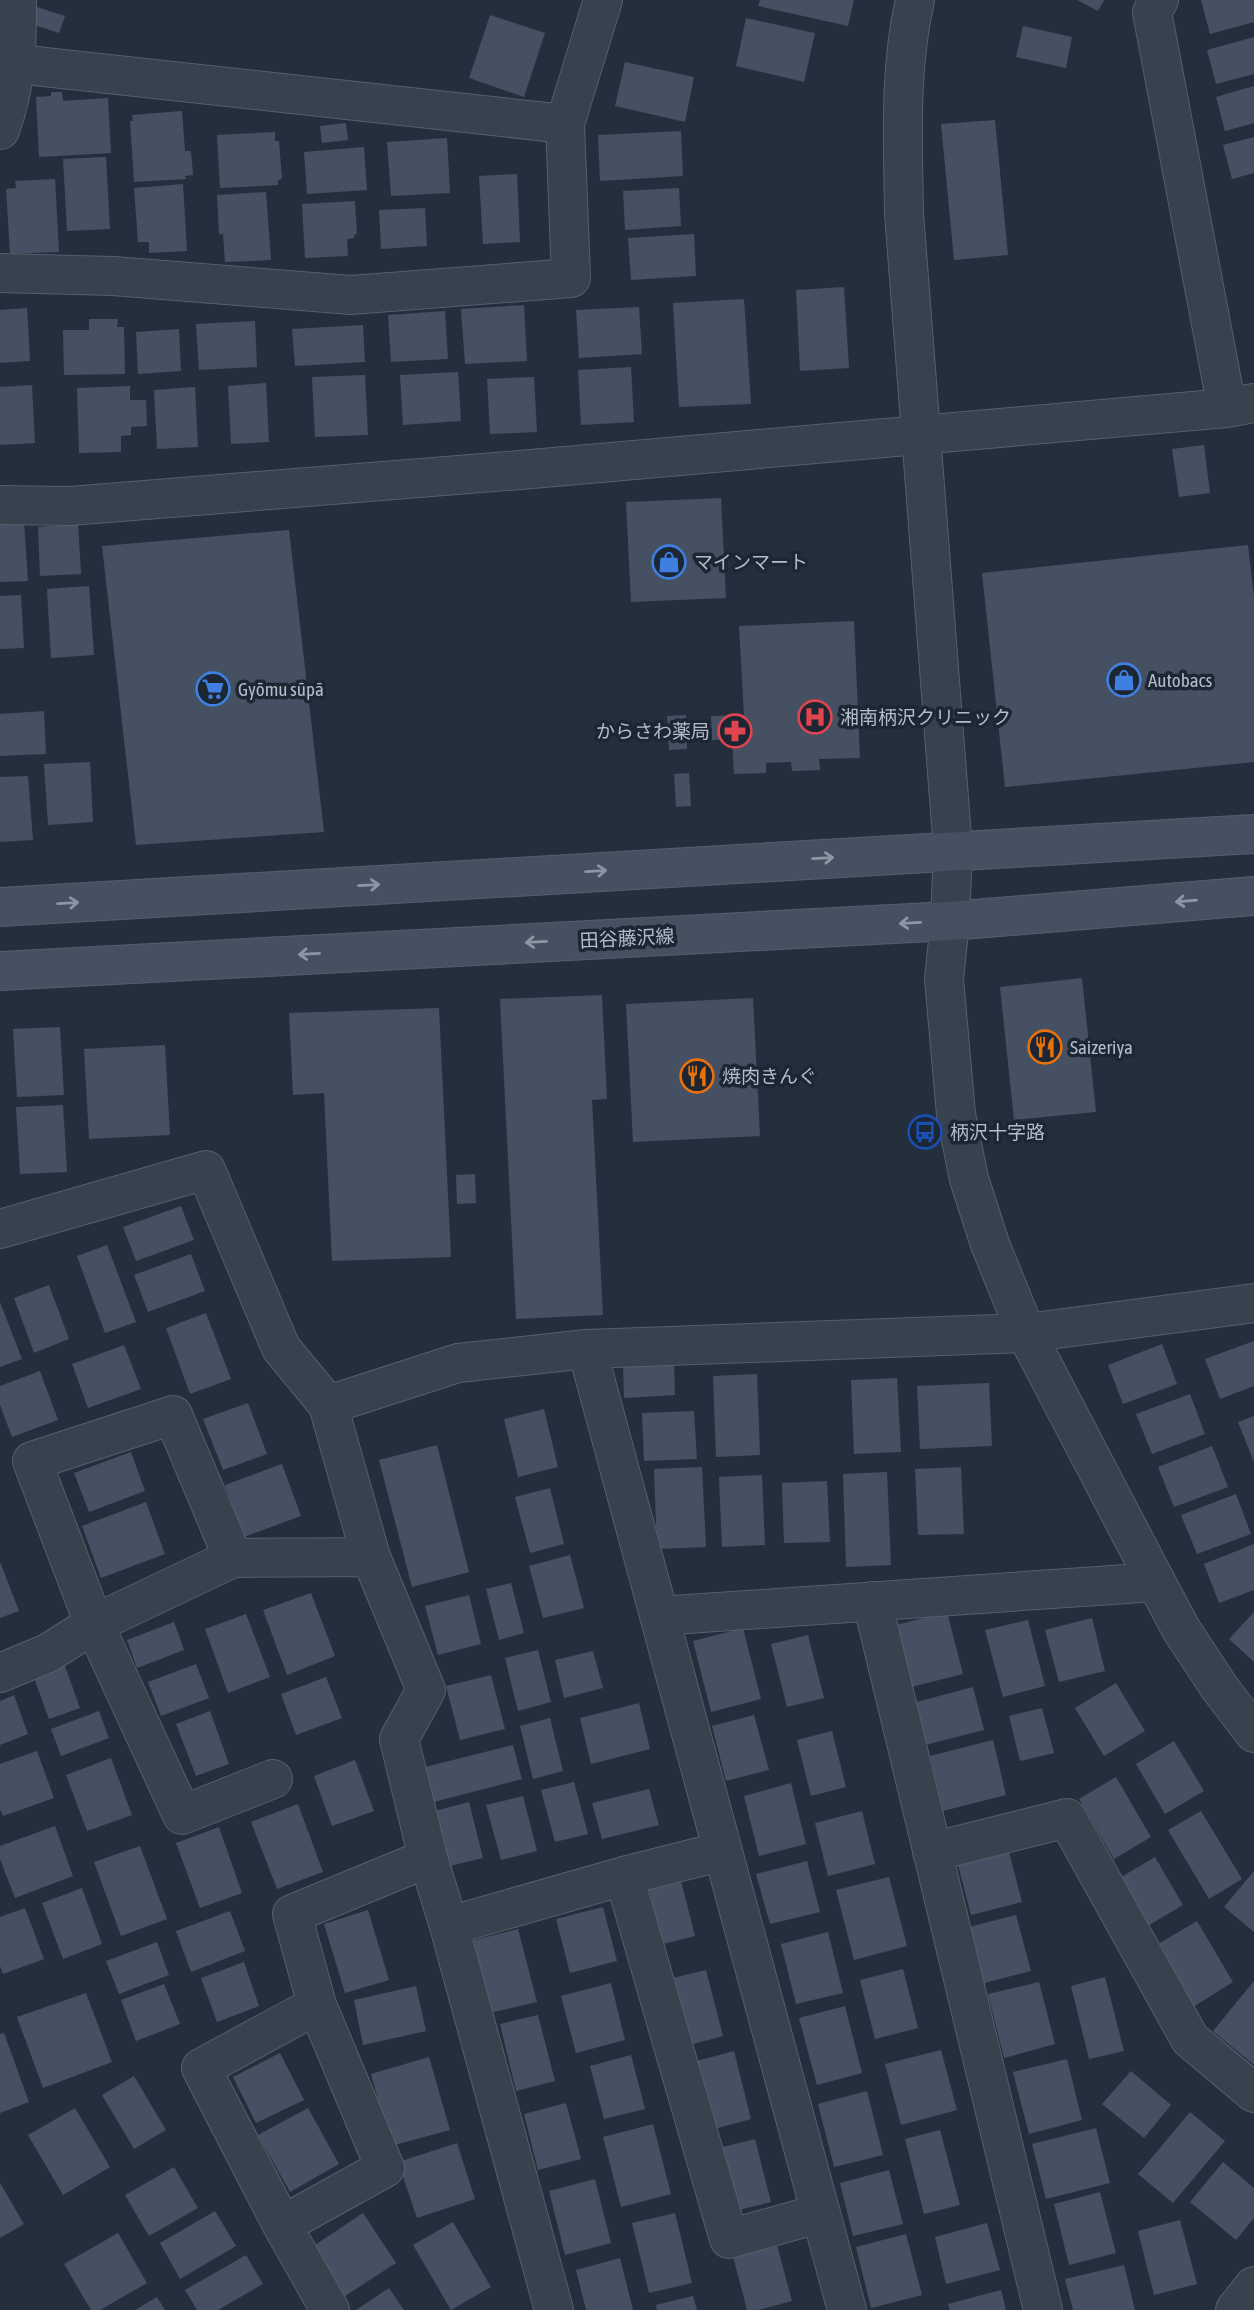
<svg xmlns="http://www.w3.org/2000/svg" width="1254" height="2310" font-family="'Asap Condensed','Noto Sans JP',sans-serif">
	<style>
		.building { fill: #455162 }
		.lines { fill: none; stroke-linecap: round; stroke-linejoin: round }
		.minor-casing { stroke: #565f6c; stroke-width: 40 }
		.tertiary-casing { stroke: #565f6c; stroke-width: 40 }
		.secondary-casing { stroke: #565f6c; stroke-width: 40 }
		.minor { stroke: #38414e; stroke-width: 38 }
		.tertiary { stroke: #38414e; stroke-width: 38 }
		.secondary { stroke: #465061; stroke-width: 38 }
		.oneway { stroke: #8e96a5 }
		.labels { text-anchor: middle; stroke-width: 7; stroke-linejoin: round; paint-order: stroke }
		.poi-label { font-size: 19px; fill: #b4bcc9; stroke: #1d2633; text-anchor: start }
		.street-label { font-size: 19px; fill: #b4bcc9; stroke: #1d2633 }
	</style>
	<rect width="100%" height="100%" fill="#242f3e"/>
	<path class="building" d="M760,0H854L848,26L758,6Z
		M1077,0H1104L1098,11Z
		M1201,0H1254V22L1210,34Z
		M37,7L65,16L59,33L31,24Z
		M490,15L545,33L524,97L469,78Z
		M746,18L815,33L804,82L736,66Z
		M1023,26L1072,37L1066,68L1016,57Z
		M1254,37V74L1216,84L1207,50Z
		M625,62L694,77L685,122L615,106Z
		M1254,86V123L1225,131L1216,97Z
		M51,92H62L63,101L108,98L111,153L39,157L36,97L51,96Z
		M182,111L185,151H191L193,175L185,176L186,179L134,182L130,121H133L132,115Z
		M995,120L1008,255L954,260L941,124Z
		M346,123L348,140L322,143L320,126Z
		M681,131L683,176L600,181L598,135Z
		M275,132V141H279L282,179L278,180V185L220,188L217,135Z
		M1254,137V173L1232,179L1223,145Z
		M447,138L450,193L391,196L387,142Z
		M364,147L367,190L307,194L304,152Z
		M106,157L110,229L67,231L63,159Z
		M517,174L520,242L483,244L479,176Z
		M55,179L59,252L10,254L6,189L16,188L15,181Z
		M183,184L187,251L149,253V242H138L134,188Z
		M679,188L681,226L625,230L623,191Z
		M266,192L271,260L225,262L223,234H219L217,195Z
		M355,201L357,234L354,235V238L347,239L348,256L305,258L302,204Z
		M425,208L427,246L381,249L379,210Z
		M694,234L696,276L631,280L628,238Z
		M844,287L849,368L800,371L796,290Z
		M744,299L751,404L679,407L673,303Z
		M524,305L527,361L465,364L461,309Z
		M639,307L642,354L579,358L576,310Z
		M27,308L30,361L0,363V310Z
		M445,311L448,359L391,362L388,315Z
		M89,319H118L117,327H124L125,374L64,375L63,330H89Z
		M255,321L257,367L199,370L196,324Z
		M363,325L365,362L295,366L292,329Z
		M179,329L181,371L138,374L136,332Z
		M631,367L634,422L581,425L578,370Z
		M458,372L461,421L403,425L400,375Z
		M365,375L368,435L315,437L312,377Z
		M534,377L537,432L490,434L487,379Z
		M266,383L269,442L231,444L228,386Z
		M32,385L35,443L0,445V387Z
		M130,386V400H146L147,426L131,427V435L121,436V452L79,453L77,388Z
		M195,387L198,447L157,449L154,390Z
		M1204,445L1210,493L1179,497L1172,449Z
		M721,498L726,598L631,602L626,502Z
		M24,521L28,581L0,582V522Z
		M78,524L81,574L40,576L38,527Z
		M289,530L324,832L136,845L102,546Z
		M1248,545L1254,597V762L1005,787L982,573Z
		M89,586L94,655L51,658L47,589Z
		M21,595L24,648L0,649V596Z
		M854,621L860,758L819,759L820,770L792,771L791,762L766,763V773L734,774L732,739L712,740L711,716L744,715L739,626Z
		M44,711L46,754L0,756V714Z
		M686,715L687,749L669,750L667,716Z
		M90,762L93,822L48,825L44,764Z
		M689,773L691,806L676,807L674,774Z
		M28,776L33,840L0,842V777Z
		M1082,978L1096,1112L1014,1120L1000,987Z
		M602,995L607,1099L592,1100L603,1315L516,1319L500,999Z
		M753,998L760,1136L633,1142L626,1004Z
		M439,1008L451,1257L332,1261L324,1093L293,1095L289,1013Z
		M60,1027L64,1095L17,1097L13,1029Z
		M165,1045L170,1135L89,1139L84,1049Z
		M63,1105L67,1172L20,1174L16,1107Z
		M475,1174L476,1203L457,1204L456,1175Z
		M181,1206L194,1240L136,1261L123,1227Z
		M107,1245L136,1322L105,1333L77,1256Z
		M191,1254L205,1291L148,1312L134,1275Z
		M49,1285L69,1339L34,1353L14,1298Z
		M0,1302L22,1359L0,1367Z
		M206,1313L231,1379L190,1394L166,1328Z
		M1254,1341V1386L1220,1399L1205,1359Z
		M1162,1344L1177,1384L1123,1404L1108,1365Z
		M124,1345L141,1389L88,1408L72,1364Z
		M674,1362L675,1395L624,1398L623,1364Z
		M40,1371L58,1420L12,1437L0,1405V1386Z
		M757,1374L760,1455L716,1457L713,1376Z
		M897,1378L901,1452L854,1454L851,1380Z
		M989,1383L992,1446L920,1449L917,1386Z
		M1190,1394L1205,1434L1152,1454L1136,1414Z
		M248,1403L267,1454L223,1470L203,1419Z
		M544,1409L558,1467L518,1477L504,1419Z
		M694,1411L697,1459L644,1461L642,1413Z
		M1254,1416V1462L1238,1422Z
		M437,1445L469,1572L412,1587L379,1460Z
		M1212,1446L1228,1487L1174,1507L1158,1467Z
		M131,1452L145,1491L89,1512L74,1473Z
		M282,1464L301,1516L244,1537L225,1485Z
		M702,1467L706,1547L657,1549L654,1469Z
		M961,1467L964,1534L918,1535L915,1469Z
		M887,1472L891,1565L846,1567L843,1474Z
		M762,1475L765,1545L722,1547L719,1477Z
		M827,1481L830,1542L784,1543L782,1483Z
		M550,1488L564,1544L530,1553L515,1497Z
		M1236,1494L1251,1534L1197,1554L1181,1515Z
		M146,1502L165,1554L101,1578L82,1526Z
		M1254,1544V1590L1219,1603L1204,1564Z
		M570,1555L584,1608L543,1618L529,1566Z
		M0,1562L19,1611L0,1618Z
		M511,1583L524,1633L499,1640L486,1589Z
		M311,1593L335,1656L287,1675L263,1610Z
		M469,1595L481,1644L438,1655L425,1606Z
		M947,1612L963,1674L907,1688L892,1626Z
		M1254,1612V1662L1229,1639Z
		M246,1614L270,1677L228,1693L205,1629Z
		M1092,1618L1105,1671L1059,1682L1045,1630Z
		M1028,1620L1045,1686L1003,1697L985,1630Z
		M174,1622L184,1650L137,1668L127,1640Z
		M743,1628L761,1699L711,1712L693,1641Z
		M808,1635L824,1698L787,1707L771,1644Z
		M538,1650L551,1702L518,1711L505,1658Z
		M593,1651L603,1688L564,1698L555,1660Z
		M196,1664L209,1698L161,1716L148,1682Z
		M65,1666L80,1708L49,1719L34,1678Z
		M491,1675L505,1729L460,1740L446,1686Z
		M326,1677L342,1718L296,1735L281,1694Z
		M1116,1683L1145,1731L1104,1756L1075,1708Z
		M973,1687L984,1730L921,1746L909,1704Z
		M14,1695L28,1734L0,1745V1701Z
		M639,1703L650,1749L591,1764L580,1718Z
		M1042,1708L1054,1753L1020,1761L1009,1716Z
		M99,1711L109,1738L61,1756L51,1729Z
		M210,1711L229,1764L196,1776L176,1724Z
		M754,1715L769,1770L726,1781L712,1726Z
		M550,1718L563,1771L533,1779L520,1726Z
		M832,1731L846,1787L811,1796L797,1740Z
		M993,1740L1006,1795L943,1811L930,1756Z
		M1174,1741L1204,1791L1165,1814L1136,1764Z
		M513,1745L522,1779L434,1802L425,1767Z
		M37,1751L54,1798L3,1816L0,1809V1764Z
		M111,1758L132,1815L87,1831L66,1775Z
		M355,1760L374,1811L332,1826L314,1776Z
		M1116,1777L1151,1837L1114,1859L1079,1799Z
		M574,1782L588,1834L555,1842L541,1790Z
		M791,1783L806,1844L759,1856L744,1796Z
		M649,1789L659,1825L602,1839L592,1803Z
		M523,1796L537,1851L501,1860L486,1805Z
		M469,1802L483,1858L446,1867L431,1812Z
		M298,1804L323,1872L277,1889L251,1822Z
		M862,1811L875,1864L828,1876L815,1823Z
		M1201,1811L1242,1879L1209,1899L1168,1830Z
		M55,1826L73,1876L15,1898L0,1859V1846Z
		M219,1827L242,1893L200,1908L176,1843Z
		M140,1846L167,1919L121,1936L94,1862Z
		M1008,1848L1022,1902L971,1915L957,1861Z
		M1155,1857L1183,1905L1146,1927L1118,1879Z
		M807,1861L820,1912L770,1924L756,1874Z
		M1254,1871V1932L1224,1907Z
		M889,1877L907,1946L854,1960L836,1890Z
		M681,1881L695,1936L663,1944L649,1890Z
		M82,1888L102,1944L63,1959L42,1903Z
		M603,1907L617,1961L570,1973L556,1919Z
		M25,1908L44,1959L3,1974L0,1966V1917Z
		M368,1910L389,1980L345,1993L324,1924Z
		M230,1911L245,1951L191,1972L176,1931Z
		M1016,1915L1031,1971L984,1983L969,1927Z
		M1197,1921L1233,1982L1185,2012L1148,1950Z
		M518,1929L537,2002L489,2013L471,1941Z
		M828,1932L843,1993L796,2004L781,1944Z
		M157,1942L169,1975L119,1994L106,1961Z
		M244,1962L259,2006L217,2022L201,1978Z
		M903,1969L918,2028L875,2039L860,1980Z
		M706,1970L723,2036L682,2047L665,1980Z
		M1105,1977L1124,2051L1089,2059L1071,1986Z
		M1254,1981V2065L1213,2031Z
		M1039,1982L1055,2044L1004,2058L988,1994Z
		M611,1983L625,2040L576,2053L561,1996Z
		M164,1984L180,2024L136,2041L121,2000Z
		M416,1986L426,2031L363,2045L354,2000Z
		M86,1993L112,2062L43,2088L17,2017Z
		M845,2006L862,2073L817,2085L799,2018Z
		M538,2015L555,2081L516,2091L500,2024Z
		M4,2033L29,2102L0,2113V2034Z
		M941,2050L957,2110L901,2125L885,2064Z
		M734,2051L751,2119L707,2131L689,2063Z
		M280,2053L304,2100L256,2123L233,2077Z
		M631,2055L645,2109L604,2119L590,2066Z
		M429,2057L450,2130L391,2146L371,2074Z
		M1067,2059L1082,2120L1029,2134L1013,2072Z
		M1131,2071L1171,2105L1144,2138L1102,2104Z
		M134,2076L166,2130L134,2149L102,2095Z
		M867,2091L883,2155L834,2167L818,2104Z
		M566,2103L581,2159L538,2170L524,2114Z
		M75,2108L110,2167L63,2195L28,2135Z
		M308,2108L339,2164L290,2192L258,2135Z
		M1190,2112L1225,2141L1173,2203L1138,2174Z
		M653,2124L671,2194L621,2207L603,2137Z
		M1096,2128L1110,2183L1046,2199L1032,2144Z
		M940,2130L960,2205L924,2214L905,2139Z
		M755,2139L771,2202L731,2212L715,2149Z
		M457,2143L475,2199L417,2218L398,2162Z
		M1223,2162L1254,2188V2218L1236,2240L1190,2202Z
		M174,2167L198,2208L149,2236L125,2195Z
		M889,2170L903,2224L853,2236L840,2183Z
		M595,2179L611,2243L565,2255L549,2191Z
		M0,2183L24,2224L0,2238Z
		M1100,2192L1116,2253L1069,2265L1054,2204Z
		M215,2211L236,2246L180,2279L160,2243Z
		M363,2213L396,2263L339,2300L306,2251Z
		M675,2213L692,2283L649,2293L632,2223Z
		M1180,2220L1197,2284L1154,2295L1138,2231Z
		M453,2222L491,2287L451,2310L413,2245Z
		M987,2223L1000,2270L946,2284L935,2237Z
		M118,2233L147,2283L100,2310H91L64,2264Z
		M906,2234L922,2295L871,2308L856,2247Z
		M777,2245L792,2301L758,2310H747L733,2256Z
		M246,2255L263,2284L218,2310H197L185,2290Z
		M620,2258L633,2310H586L576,2270Z
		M1124,2265L1135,2310H1073L1065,2279Z
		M389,2288L404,2310H356Z
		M1001,2290L1006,2310H950L948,2304Z
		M693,2296L697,2310H657L656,2305Z
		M157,2297L165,2310H135Z"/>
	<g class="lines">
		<defs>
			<path id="minor" d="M1159,0L1152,12L1227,408
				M17,64L565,124
				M0,130C17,82 17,50 17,0
				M0,273L113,276L351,295L571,278L565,124L603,0
				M0,505L70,506L520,470L1227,408L1254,403
				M0,1229L206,1170L281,1348L328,1405L371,1557L426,1690L399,1739L428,1858L449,1926L554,2310
				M587,1349L847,2310
				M328,1405L458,1363L587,1349L1026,1333L1254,1303
				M233,1558L173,1415L32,1461L94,1624L182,1815L273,1779
				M872,1601L1043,2310
				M659,1616L1156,1582
				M0,1673L48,1653L94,1624L233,1558L371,1557
				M932,1852L1067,1818L1190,2039L1254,2093
				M624,1876L729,2239L821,2213
				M449,1926L624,1876L723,1851
				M317,2005L201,2068L282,2225L330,2310
				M282,2225L385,2168L317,2005L292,1914L428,1858
				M1235,2310L1254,2286"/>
			<path id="tertiary" d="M915,0C899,70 903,142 904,213L953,850L950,921L944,979L956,1114L969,1179L990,1244L1026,1333L1156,1582L1181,1629L1219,1687L1254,1733"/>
			<path id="secondary" d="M0,907L1254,834
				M0,971L950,921L1254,896"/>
		</defs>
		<use href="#minor" class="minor-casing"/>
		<use href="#tertiary" class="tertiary-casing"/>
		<use href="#secondary" class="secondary-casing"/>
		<use href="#minor" class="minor"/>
		<use href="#tertiary" class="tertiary"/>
		<use href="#secondary" class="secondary"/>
	</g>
	<defs><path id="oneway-shaft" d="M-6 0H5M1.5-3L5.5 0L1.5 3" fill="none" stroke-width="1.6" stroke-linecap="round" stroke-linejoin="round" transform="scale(1.75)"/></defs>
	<g class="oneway">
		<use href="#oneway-shaft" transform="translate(823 858) rotate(-3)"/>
		<use href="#oneway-shaft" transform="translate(596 871) rotate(-3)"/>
		<use href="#oneway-shaft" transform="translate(369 885) rotate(-3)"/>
		<use href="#oneway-shaft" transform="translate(1186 901) rotate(175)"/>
		<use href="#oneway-shaft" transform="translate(68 903) rotate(-3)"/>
		<use href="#oneway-shaft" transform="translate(910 923) rotate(177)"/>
		<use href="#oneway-shaft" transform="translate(536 942) rotate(177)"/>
		<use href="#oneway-shaft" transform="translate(309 954) rotate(177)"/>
	</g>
	<defs>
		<symbol id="shop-ring" viewBox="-11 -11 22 22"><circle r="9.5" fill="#1d2633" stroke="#3f7fe0" stroke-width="1.5"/><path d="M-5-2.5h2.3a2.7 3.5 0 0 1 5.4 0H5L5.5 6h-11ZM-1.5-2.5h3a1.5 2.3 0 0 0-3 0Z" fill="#3f7fe0"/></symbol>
		<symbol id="supermarket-ring" viewBox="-11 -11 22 22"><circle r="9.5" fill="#1d2633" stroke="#3f7fe0" stroke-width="1.5"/><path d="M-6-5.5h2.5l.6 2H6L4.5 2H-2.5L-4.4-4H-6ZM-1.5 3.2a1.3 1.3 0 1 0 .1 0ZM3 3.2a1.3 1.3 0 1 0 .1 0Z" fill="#3f7fe0"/></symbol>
		<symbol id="hospital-ring" viewBox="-11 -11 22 22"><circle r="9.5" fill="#1d2633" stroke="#e0444e" stroke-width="1.5"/><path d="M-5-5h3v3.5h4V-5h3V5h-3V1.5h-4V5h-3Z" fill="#e0444e"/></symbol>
		<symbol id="pharmacy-ring" viewBox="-11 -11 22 22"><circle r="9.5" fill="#1d2633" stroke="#e0444e" stroke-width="1.5"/><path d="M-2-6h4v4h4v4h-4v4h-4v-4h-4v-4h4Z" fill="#e0444e"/></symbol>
		<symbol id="restaurant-ring" viewBox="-11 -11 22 22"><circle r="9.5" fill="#1d2633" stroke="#e8710a" stroke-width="1.5"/><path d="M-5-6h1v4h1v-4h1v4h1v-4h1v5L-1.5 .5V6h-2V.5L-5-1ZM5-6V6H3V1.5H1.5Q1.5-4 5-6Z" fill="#e8710a"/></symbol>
		<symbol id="bus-ring" viewBox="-11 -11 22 22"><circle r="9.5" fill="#1d2633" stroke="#1a4fb4" stroke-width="1.5"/><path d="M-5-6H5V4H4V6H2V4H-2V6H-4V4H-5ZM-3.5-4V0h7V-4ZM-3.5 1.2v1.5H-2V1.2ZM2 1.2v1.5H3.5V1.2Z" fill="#1a4fb4"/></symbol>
	</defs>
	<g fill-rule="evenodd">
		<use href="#shop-ring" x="650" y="543" width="38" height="38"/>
		<use href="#shop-ring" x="1105" y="661" width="38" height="38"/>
		<use href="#supermarket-ring" x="194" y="670" width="38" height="38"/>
		<use href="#hospital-ring" x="796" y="698" width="38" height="38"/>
		<use href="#pharmacy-ring" x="716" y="712" width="38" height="38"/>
		<use href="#restaurant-ring" x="1026" y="1028" width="38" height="38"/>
		<use href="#restaurant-ring" x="678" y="1057" width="38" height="38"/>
		<use href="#bus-ring" x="906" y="1113" width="38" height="38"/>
	</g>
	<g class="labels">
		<g class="poi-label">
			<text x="694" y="569">マインマート</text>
			<text x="1148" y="687">Autobacs</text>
			<text x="238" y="696">Gyōmu sūpā</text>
			<text x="840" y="724">湘南柄沢クリニック</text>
			<text x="710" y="738" text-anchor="end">からさわ薬局</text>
			<text x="1070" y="1054">Saizeriya</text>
			<text x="722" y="1083">焼肉きんぐ</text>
			<text x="950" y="1139">柄沢十字路</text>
		</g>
		<g class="street-label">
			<text transform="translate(627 938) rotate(-3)" y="7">田谷藤沢線</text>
		</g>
	</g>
</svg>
